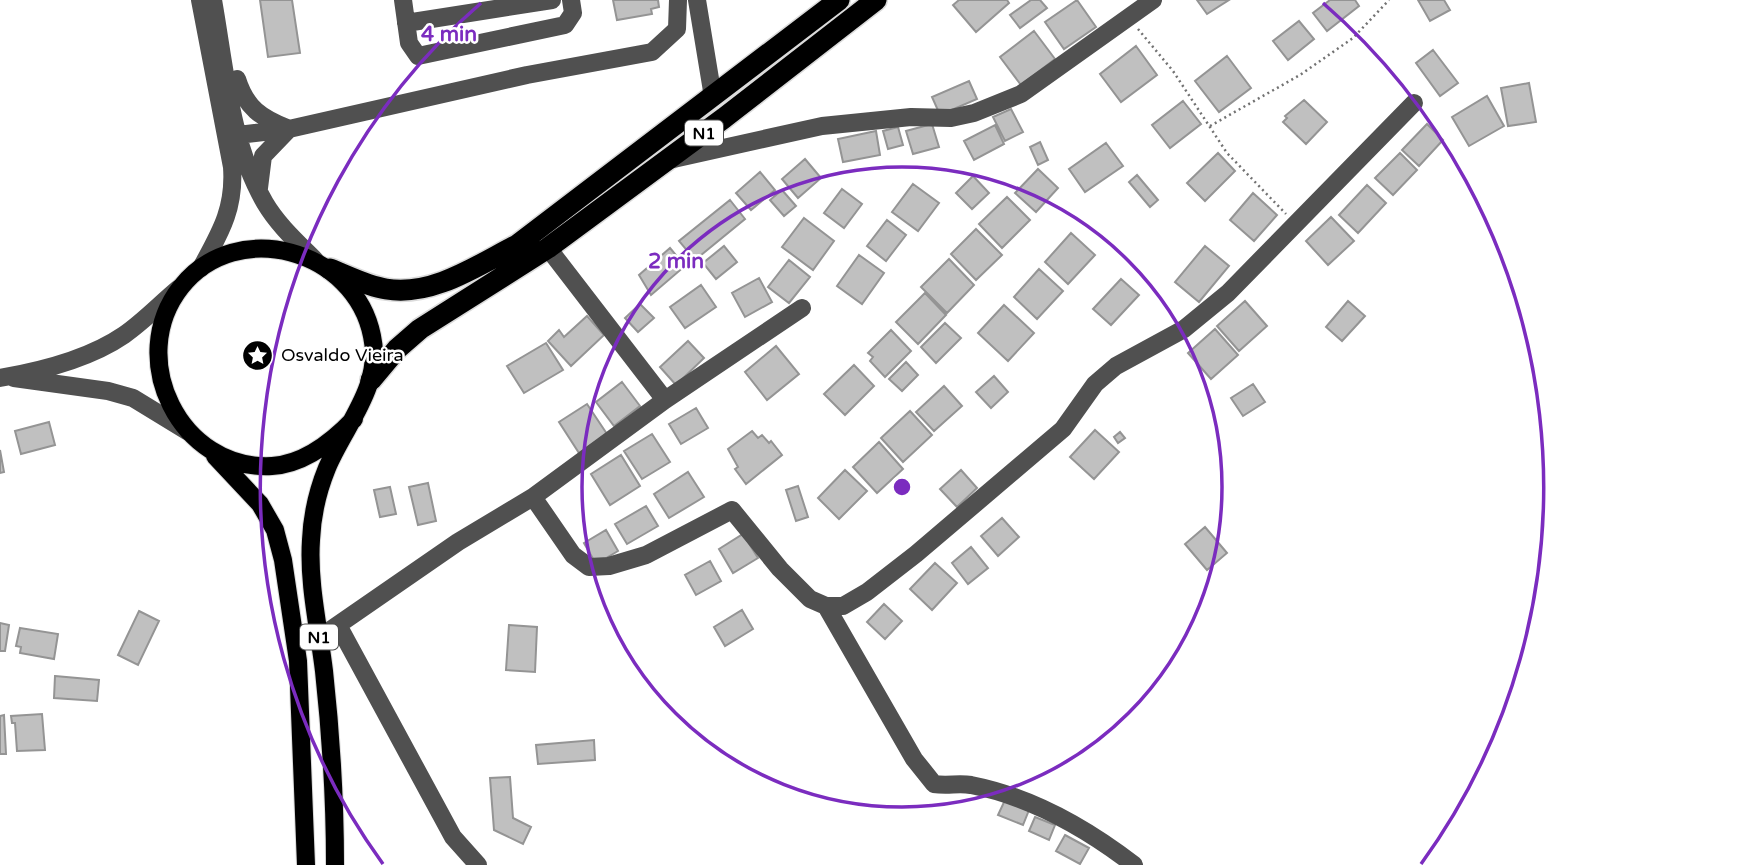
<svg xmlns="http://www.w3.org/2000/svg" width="1744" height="865" font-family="'Varela Round',sans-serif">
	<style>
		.building { fill: #c0c0c0; stroke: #949494; stroke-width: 2 }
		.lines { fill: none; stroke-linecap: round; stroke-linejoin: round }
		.major-casing { stroke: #dbdbdb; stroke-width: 20 }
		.highway-casing { stroke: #dbdbdb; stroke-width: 24 }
		.path { stroke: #727272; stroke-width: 2.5; stroke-dasharray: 2 3.5; stroke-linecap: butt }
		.minor { stroke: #505050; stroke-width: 18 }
		.major { stroke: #000; stroke-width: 18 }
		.highway { stroke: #000; stroke-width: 21 }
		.ring { fill: none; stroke: #7b2cbf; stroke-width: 3.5 }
		.labels { text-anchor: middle; stroke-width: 5; stroke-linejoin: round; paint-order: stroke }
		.shield { fill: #fff; stroke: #4c4c4c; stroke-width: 2 }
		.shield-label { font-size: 16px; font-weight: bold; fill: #000 }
		.poi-label { font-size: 18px; fill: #000; stroke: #fff; text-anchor: start }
		.centre { fill: #7b2cbf; stroke: #fff; stroke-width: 3.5 }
		.ring-label { font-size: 21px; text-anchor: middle; font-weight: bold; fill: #7b2cbf; stroke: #fff; stroke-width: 5; stroke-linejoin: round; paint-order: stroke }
	</style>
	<rect width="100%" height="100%" fill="#fff"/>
	<path class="building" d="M260,0H292L300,53L268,57Z
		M613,0H658L659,7L651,9L652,14L617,20Z
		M959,0H1007L1009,3L976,32L953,5Z
		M1031,0H1040L1047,8L1020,28L1010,15Z
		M1077,0L1096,27L1064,49L1045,22Z
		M1197,0H1229L1207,14Z
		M1330,0H1355L1359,6L1327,31L1313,13Z
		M1418,0H1444L1450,10L1430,21Z
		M1299,21L1314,39L1288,60L1273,41Z
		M1034,31L1055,59L1021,85L1000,57Z
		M1136,46L1157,75L1121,102L1100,74Z
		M1433,50L1458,83L1440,96L1416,63Z
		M1227,56L1251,88L1219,112L1195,81Z
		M969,81L977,99L940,115L932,97Z
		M1529,83L1536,122L1508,126L1501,88Z
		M1487,96L1504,126L1469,146L1452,117Z
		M1304,100L1327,122L1306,144L1283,122L1287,118L1285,116Z
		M1183,101L1201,124L1170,148L1152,125Z
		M1011,109L1023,132L1005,141L993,117Z
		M932,124L939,147L913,154L906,131Z
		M1427,124L1443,140L1419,166L1402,150Z
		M995,125L1004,144L974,160L964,141Z
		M898,127L903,145L888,149L883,131Z
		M876,131L880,155L843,162L838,139Z
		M1040,142L1048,160L1038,165L1030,147Z
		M1106,143L1123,166L1085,192L1069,169Z
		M1218,153L1235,171L1205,201L1187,183Z
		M1400,153L1417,170L1393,195L1375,178Z
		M805,159L821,178L798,198L782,179Z
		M1038,169L1058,188L1036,212L1015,193Z
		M760,172L775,190L751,210L736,193Z
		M1137,175L1158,200L1150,207L1129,182Z
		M973,176L989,193L972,209L956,193Z
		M913,184L939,203L918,231L892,212Z
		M1367,185L1386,203L1358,233L1339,215Z
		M842,189L862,204L844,228L824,213Z
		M782,190L796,206L784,216L770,200Z
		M1253,193L1277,215L1254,241L1230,220Z
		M1007,197L1030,220L1002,248L979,224Z
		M730,200L745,219L695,260L679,241Z
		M1331,217L1354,241L1328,265L1306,241Z
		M804,218L834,241L813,270L782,247Z
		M887,220L906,235L886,261L867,246Z
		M976,229L1002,255L976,280L951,254Z
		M1071,233L1095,255L1068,284L1045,262Z
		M724,246L737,262L716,279L703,263Z
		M1205,246L1229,266L1199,302L1175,282Z
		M670,248L685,266L651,295L639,275Z
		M859,255L884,273L862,304L837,286Z
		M949,259L974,285L947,313L921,287Z
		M789,260L810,277L789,303L768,287Z
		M1039,269L1063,291L1037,319L1014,297Z
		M759,278L772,302L745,317L732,293Z
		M1121,279L1139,295L1111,325L1093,309Z
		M701,285L716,307L685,328L670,307Z
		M925,293L946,315L918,344L896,322Z
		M1245,301L1267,326L1239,351L1217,326Z
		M1348,301L1365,316L1342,341L1326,327Z
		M640,304L654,318L638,332L625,318Z
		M1004,305L1034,333L1008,361L978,333Z
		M587,316L604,335L571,366L548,341L559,330L564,337Z
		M945,323L961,338L936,363L921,347Z
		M1215,329L1238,355L1211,379L1188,353Z
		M891,330L911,351L885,377L870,361L873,357L868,353Z
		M688,341L704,358L676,385L660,367Z
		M546,343L563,370L524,393L507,366Z
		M776,346L799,374L767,400L745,372Z
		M906,362L918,375L902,391L889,379Z
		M854,365L874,386L845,415L824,394Z
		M994,376L1008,392L991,408L976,392Z
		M622,382L640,406L614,426L596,402Z
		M1253,384L1265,402L1243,416L1231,398Z
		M944,386L962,406L934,431L916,412Z
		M587,404L607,434L579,453L559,422Z
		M696,408L708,428L681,444L669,424Z
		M910,411L932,435L903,462L881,438Z
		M49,422L55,445L21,454L15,431Z
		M1095,430L1119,452L1094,479L1070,457Z
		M752,431L758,438L762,435L769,443L771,441L782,455L746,484L735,469L738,467L728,449Z
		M1120,432L1125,438L1118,443L1114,437Z
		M652,434L670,462L642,479L624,451Z
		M879,442L903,469L877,493L853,467Z
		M0,450L4,472L0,473Z
		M621,455L640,486L610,505L591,474Z
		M845,470L867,491L839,519L818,498Z
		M961,470L977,488L957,507L940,489Z
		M688,472L704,497L669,518L654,494Z
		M428,483L436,521L418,525L409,487Z
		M798,486L808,517L796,521L786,490Z
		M390,487L396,514L380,517L374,490Z
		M646,506L658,526L627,544L615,524Z
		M1002,518L1019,537L998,556L981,536Z
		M1205,527L1227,553L1207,570L1185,544Z
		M606,530L618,551L596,564L584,543Z
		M743,534L758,558L733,573L719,549Z
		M971,547L988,568L968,584L952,563Z
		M710,561L721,581L696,595L685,575Z
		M935,563L957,583L932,610L910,589Z
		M884,604L902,621L885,639L867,622Z
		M742,610L753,629L725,646L714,627Z
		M139,611L159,621L138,665L118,655Z
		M0,623L9,625L5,651H0Z
		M509,625L537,627L535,672L506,670Z
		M20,628L58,634L54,659L20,653L21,647L16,646Z
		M55,676L99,680L97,701L54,698Z
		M42,714L45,750L17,751L15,723H12L11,716Z
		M4,715L6,754H0V716Z
		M594,740L595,760L538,764L536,745Z
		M510,777L513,818L531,827L523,844L494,830L490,778Z
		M1005,800L1029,810L1023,825L998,815Z
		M1035,817L1055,825L1049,840L1029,831Z
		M1065,835L1089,848L1080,864L1056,851Z"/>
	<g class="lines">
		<defs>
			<path id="major" d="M215,456L260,504L275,530L283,560L298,661L306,865
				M335,865C335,800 331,735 324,671C319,629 308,583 311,540C312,517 318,490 327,468C345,425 383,386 372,336C355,250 237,216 181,287C125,358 180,471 272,466C305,464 333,441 354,419"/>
			<path id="highway" d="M330,269C348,276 367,286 386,289C432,297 478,265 517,245L839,0
				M371,380L397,349L420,329L548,248L724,118L876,0"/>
		</defs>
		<use href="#major" class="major-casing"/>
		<use href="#highway" class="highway-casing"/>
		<path class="path" d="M1138,29L1173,71L1227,153L1286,214
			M1210,126L1300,75L1353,38L1389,0"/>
		<path class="minor" d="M200,0L232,167C235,209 220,233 201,268
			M213,0C225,67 230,143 265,203C278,225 297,242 315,260
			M403,0L409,43L418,56L565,25L573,13L571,0
			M697,0L713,97
			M406,23L552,0
			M237,79C246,108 261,118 289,129L263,156L259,188
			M238,135L289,129L527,75L652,52L677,29L678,0
			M669,160L822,126L911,117L951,118L974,113L1021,94L1153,0
			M548,248L665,400
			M0,378C41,371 89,359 124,335C143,322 160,304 178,289
			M14,378L108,391L133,398L187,431
			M533,497L573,555L589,567L609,566L646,555L732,510L780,569L810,599L826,606H843L867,592L916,554L1063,429L1095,384L1116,366L1184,329L1228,293L1414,103
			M826,606L914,759L934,784C947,786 959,783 971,785C1032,797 1086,828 1134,865
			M338,625L453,837L478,865
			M319,638L458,542L533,497L665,400L802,308"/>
		<use href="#major" class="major"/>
		<use href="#highway" class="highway"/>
	</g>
	<g class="ring">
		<circle cx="902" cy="487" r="320"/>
		<path d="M383 864A641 641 0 0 1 481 3M1323 3A641 641 0 0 1 1421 864"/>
	</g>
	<defs>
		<symbol id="sight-disc" viewBox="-11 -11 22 22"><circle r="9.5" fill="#000" stroke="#fff"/><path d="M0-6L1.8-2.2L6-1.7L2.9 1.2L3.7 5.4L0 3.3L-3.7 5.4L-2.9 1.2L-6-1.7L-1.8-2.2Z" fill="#fff"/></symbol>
	</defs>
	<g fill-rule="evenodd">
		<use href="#sight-disc" x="240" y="338" width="35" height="35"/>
	</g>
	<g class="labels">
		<g class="shield">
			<rect x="685" y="120.5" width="38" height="25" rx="5"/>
			<rect x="300" y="624.5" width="38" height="25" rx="5"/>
		</g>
		<g class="shield-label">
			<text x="704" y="139">N1</text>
			<text x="319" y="643">N1</text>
		</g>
		<g class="poi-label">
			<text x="281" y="361">Osvaldo Vieira</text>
		</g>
	</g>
	<circle cx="902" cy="487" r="10" class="centre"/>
	<g class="ring-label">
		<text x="449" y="41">4 min</text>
		<text x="676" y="268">2 min</text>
	</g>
</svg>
